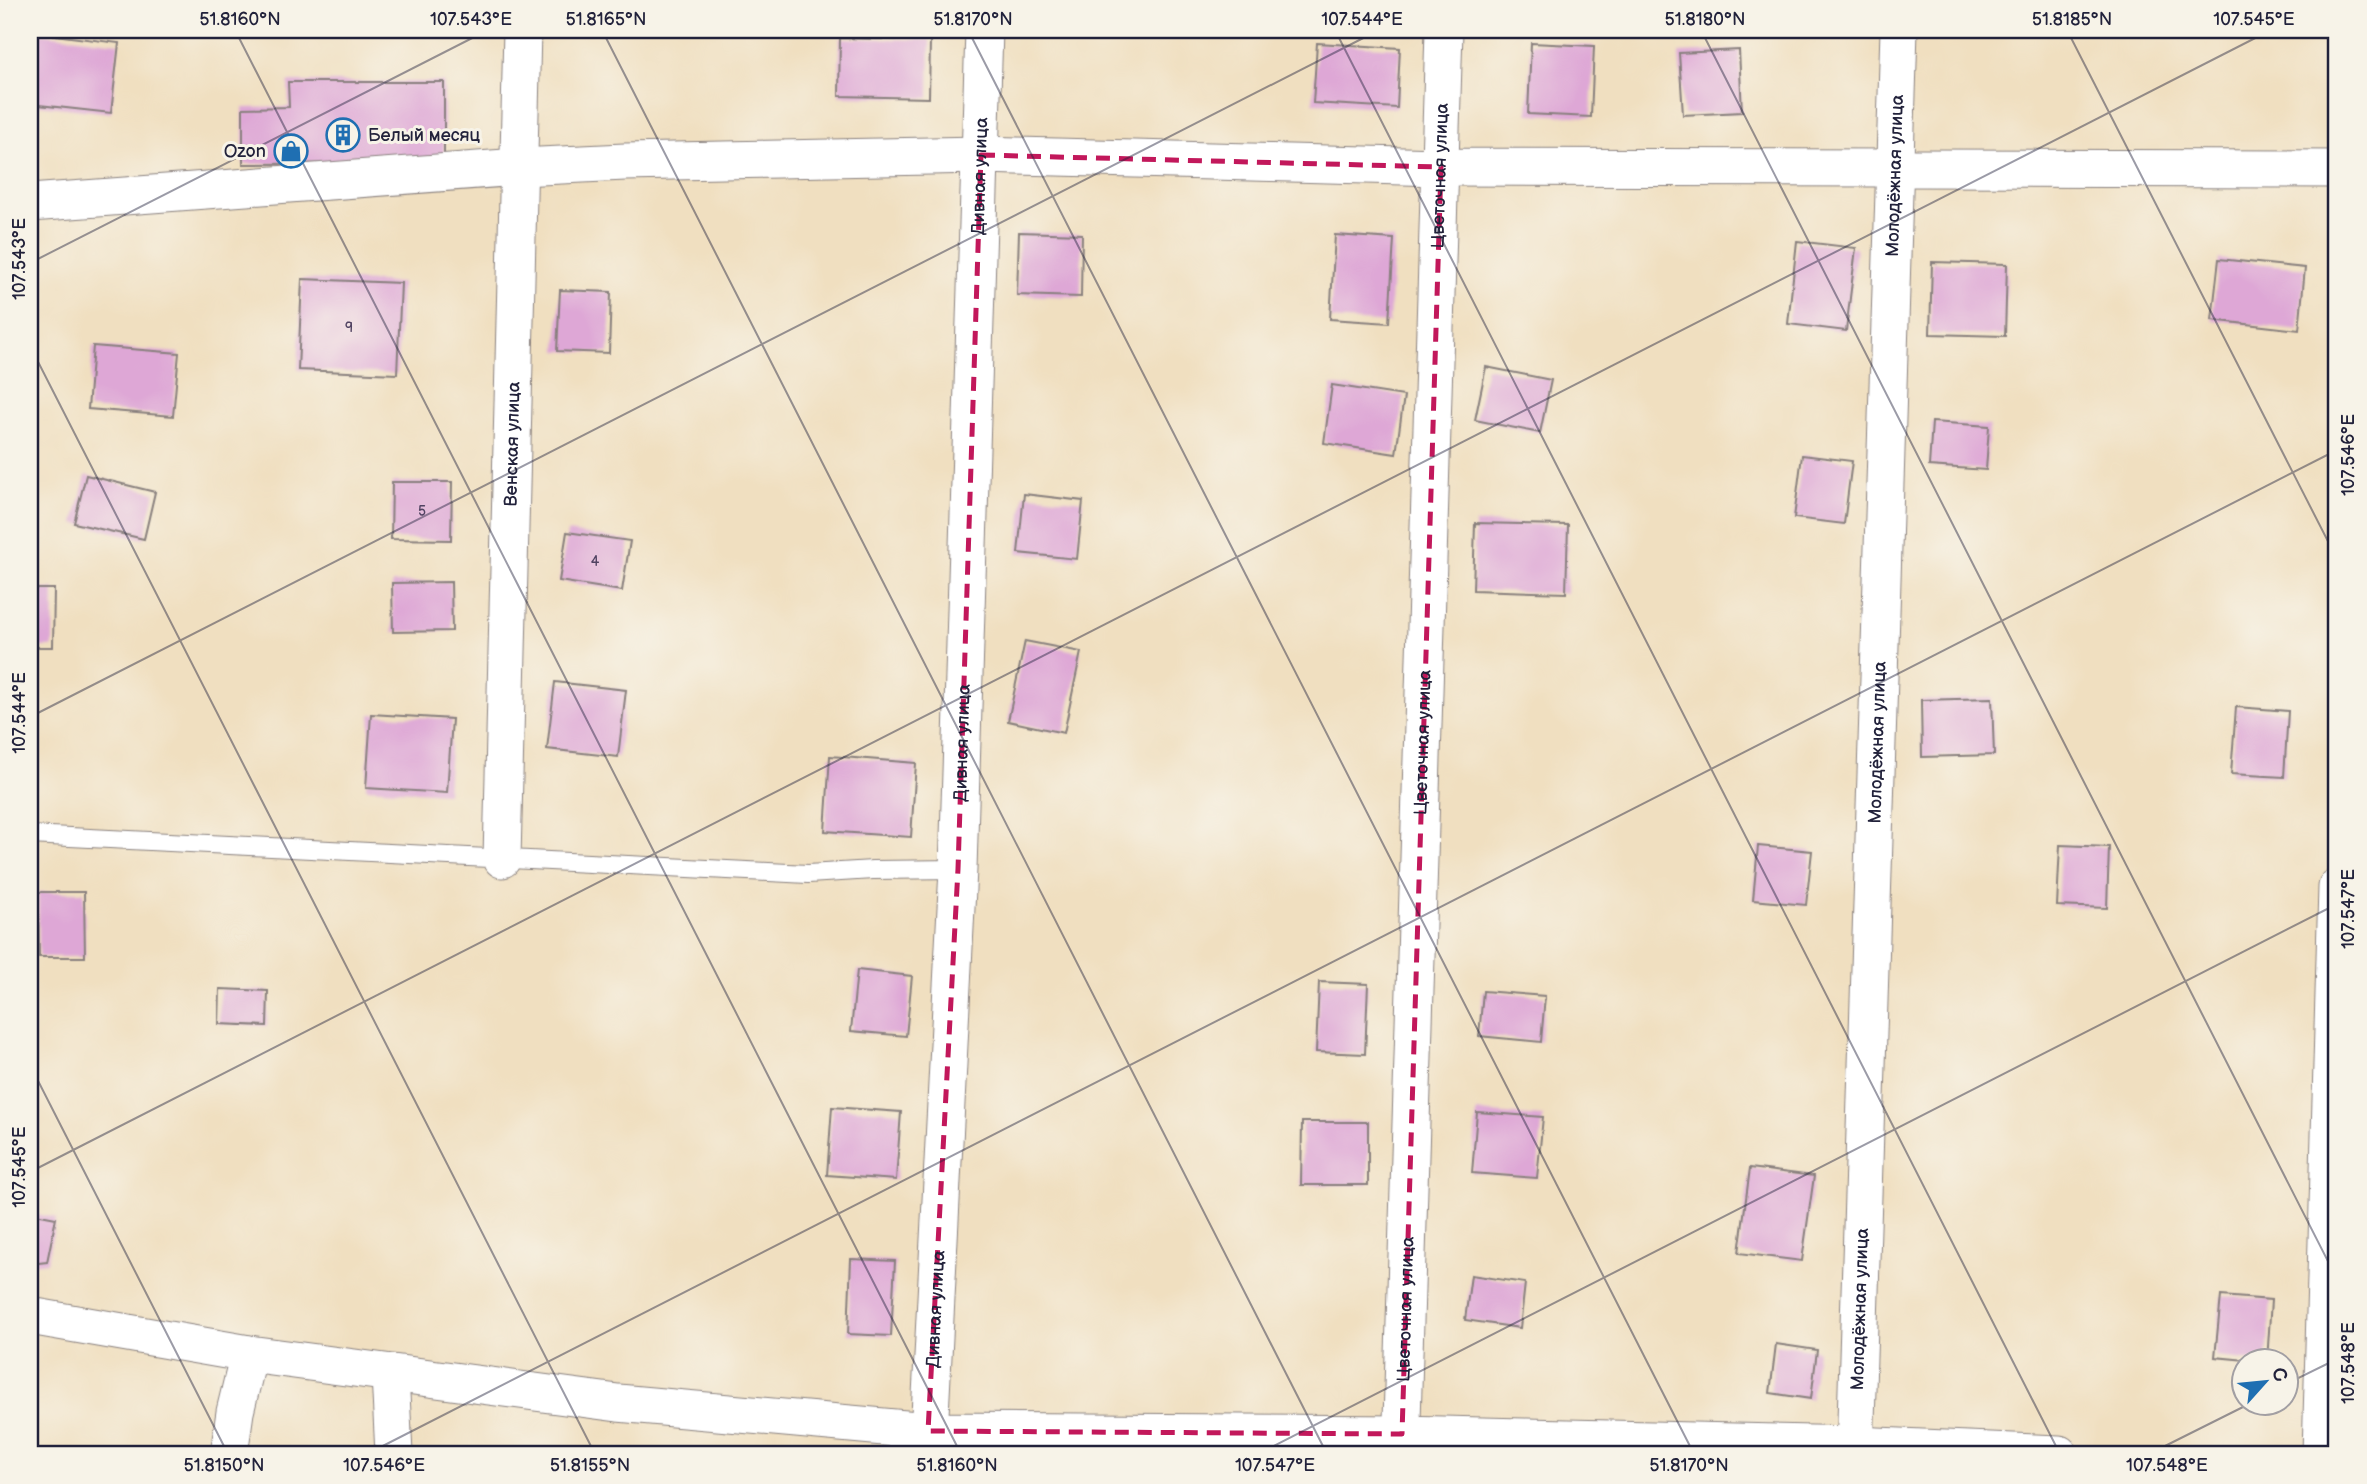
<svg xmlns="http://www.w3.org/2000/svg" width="2367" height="1484" font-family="'Balsamiq Sans',sans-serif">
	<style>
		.building { fill: #dea7d6 }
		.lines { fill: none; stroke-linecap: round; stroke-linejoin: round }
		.lane-casing { stroke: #89807e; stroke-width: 20 }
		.street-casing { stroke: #89807e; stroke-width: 39 }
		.lane { stroke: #fff; stroke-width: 18 }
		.street { stroke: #fff; stroke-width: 37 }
		.marked { fill: none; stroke: #c2185b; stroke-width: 5; stroke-dasharray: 14 9; stroke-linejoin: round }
		.ticks { fill: none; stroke: #22223b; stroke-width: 2; stroke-opacity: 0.45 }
		.labels { text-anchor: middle; stroke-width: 6; stroke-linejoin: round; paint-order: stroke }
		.number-label { font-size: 14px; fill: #514362 }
		.poi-label { font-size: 18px; fill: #22223b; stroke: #f7f3e8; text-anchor: start }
		.street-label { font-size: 18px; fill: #22223b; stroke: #f7f3e8 }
		.neatline { fill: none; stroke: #22223b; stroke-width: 2.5 }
		.ticks-label { font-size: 18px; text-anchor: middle; fill: #22223b }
	</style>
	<rect width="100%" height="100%" fill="#f7f3e8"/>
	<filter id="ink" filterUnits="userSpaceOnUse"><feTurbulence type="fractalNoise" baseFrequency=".0143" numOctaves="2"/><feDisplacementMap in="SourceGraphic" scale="14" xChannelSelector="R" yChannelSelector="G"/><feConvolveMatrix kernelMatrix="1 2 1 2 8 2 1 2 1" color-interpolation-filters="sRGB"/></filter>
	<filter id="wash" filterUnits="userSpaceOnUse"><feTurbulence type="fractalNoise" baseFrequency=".00686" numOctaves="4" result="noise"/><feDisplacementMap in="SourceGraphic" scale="28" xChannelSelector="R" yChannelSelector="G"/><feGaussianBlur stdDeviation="1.57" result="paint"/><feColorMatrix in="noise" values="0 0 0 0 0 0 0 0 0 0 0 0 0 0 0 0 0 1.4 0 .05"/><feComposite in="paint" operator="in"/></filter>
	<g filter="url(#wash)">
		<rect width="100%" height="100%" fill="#f0dfc0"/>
		<g id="blocks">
			<path class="building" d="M30,32L119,43L111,113L30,104Z
				M840,38L930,40L929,98L839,96Z
				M1317,43L1400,48L1397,108L1313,103Z
				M1531,43L1594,46L1591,117L1528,114Z
				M1739,50L1742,112L1683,115L1679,53Z
				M288,82H444V163L243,164V108L289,107Z
				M1019,232L1082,234L1081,297L1017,295Z
				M1335,235L1394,239L1389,323L1330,319Z
				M1797,241L1856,248L1846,331L1788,324Z
				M2219,259L2305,268L2299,330L2212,320Z
				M1932,262L2007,264L2005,336L1930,334Z
				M302,279L401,283L397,374L298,370Z
				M560,290L611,292L609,353L557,351Z
				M93,346L179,353L173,416L88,409Z
				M1486,367L1551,380L1540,433L1475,420Z
				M1332,385L1404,396L1396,454L1324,443Z
				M1932,422L1989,426L1986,470L1929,466Z
				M1802,455L1852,461L1844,524L1794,518Z
				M86,475L155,492L144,539L74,523Z
				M392,482H452L451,540L391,539Z
				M1024,494L1083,501L1077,559L1018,553Z
				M1475,523L1568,525L1566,593L1473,590Z
				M567,532L630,541L622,591L559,581Z
				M451,582L452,631L393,632L392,583Z
				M30,589H54L53,647H30Z
				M1025,641L1081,652L1064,733L1008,721Z
				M555,682L626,690L618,757L547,749Z
				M1992,698L1994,755L1922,757L1921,700Z
				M2236,707L2288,711L2284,777L2231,774Z
				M371,714L452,719L447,793L366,788Z
				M830,756L916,763L911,837L825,831Z
				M2060,845L2109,847L2107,908L2057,906Z
				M1758,846L1812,851L1806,905L1753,900Z
				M38,892H84L85,957H39Z
				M857,970L912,976L906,1036L851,1031Z
				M1319,982L1368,984L1365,1054L1316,1052Z
				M220,989L268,991L267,1026L219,1024Z
				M1483,991L1545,996L1541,1042L1479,1036Z
				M832,1107L901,1112L896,1180L827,1175Z
				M1477,1112L1543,1117L1537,1178L1472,1173Z
				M1302,1122H1368V1185H1301Z
				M1750,1168L1814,1176L1802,1261L1739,1253Z
				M30,1213L56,1218L47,1262L30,1264Z
				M851,1259L895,1261L891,1336L848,1334Z
				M1471,1275L1525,1283L1520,1328L1465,1320Z
				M2221,1296L2271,1300L2267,1362L2215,1357Z
				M1776,1344L1817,1350L1811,1399L1770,1393Z"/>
		</g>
	</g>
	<g filter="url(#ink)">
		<use href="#blocks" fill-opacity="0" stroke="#89807e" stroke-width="2"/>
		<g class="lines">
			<defs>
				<path id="lane" d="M30,835L808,874L873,870L958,869"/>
				<g id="street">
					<path d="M30,203L519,167L625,162L981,155L1441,167L2337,169"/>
					<path id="s1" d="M502,859L522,30"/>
					<path d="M30,1316L249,1354L618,1403L928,1431L1402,1434L1855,1445L2059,1454"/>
					<path d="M390,1374L394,1454"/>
					<path d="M229,1454L235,1412L249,1354"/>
					<path id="s2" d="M928,1454L958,869L984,30"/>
					<path id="s3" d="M1401,1454L1444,30"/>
					<path id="s4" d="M1855,1454L1899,30"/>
					<path d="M2321,1454L2337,887"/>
				</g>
			</defs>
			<use href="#lane" class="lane-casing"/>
			<use href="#street" class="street-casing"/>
			<use href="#lane" class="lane"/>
			<use href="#street" class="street"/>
		</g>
	</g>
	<path class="marked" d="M981,155L1441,167L1402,1434L928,1431L958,869Z"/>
	<path class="ticks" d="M235,30L961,1454M602,30L1327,1454M968,30L1694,1454M1335,30L2060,1454M1701,30L2337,1279M2067,30L2337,559M30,263L488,30M30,346L595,1454M30,717L1379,30M30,1065L228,1454M30,1172L2271,30M2286,1384L2337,1359M367,1454L2337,450M1258,1454L2337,904M2149,1454L2249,1404"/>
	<defs>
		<symbol id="building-ring" viewBox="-11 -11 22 22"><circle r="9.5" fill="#f7f3e8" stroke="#1f6fb2" stroke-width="1.5"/><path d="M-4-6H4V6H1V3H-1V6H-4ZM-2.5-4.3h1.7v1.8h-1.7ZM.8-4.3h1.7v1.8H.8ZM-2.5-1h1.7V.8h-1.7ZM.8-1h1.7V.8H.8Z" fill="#1f6fb2"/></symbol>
		<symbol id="shop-ring" viewBox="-11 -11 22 22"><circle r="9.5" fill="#f7f3e8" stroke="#1f6fb2" stroke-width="1.5"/><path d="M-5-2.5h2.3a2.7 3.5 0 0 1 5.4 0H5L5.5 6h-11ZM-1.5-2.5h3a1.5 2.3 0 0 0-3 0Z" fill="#1f6fb2"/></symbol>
	</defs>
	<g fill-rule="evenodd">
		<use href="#building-ring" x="324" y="116" width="38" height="38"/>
		<use href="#shop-ring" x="272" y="132" width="38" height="38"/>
	</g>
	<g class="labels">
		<g class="number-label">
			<text x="349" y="332">9</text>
			<text x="422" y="516">5</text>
			<text x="595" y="566">4</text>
		</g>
		<g class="poi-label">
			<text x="368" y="141">Белый месяц</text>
			<text x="266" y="157" text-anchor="end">Ozon</text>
		</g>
		<g class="street-label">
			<text dy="6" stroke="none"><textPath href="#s3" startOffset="1279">Цветочная улица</textPath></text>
			<text dy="6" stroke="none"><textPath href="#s4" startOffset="1279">Молодёжная улица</textPath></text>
			<text dy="6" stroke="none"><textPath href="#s2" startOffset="1279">Дивная улица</textPath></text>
			<text dy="6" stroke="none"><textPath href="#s1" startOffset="415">Венская улица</textPath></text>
			<text dy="6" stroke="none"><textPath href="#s2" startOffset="712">Дивная улица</textPath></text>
			<text dy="6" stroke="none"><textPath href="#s3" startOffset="712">Цветочная улица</textPath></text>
			<text dy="6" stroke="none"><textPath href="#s4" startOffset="712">Молодёжная улица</textPath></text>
			<text dy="6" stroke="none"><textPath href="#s2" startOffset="145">Дивная улица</textPath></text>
			<text dy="6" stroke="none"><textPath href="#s3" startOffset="145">Цветочная улица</textPath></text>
			<text dy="6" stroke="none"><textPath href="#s4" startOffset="145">Молодёжная улица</textPath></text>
		</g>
	</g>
	<rect width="2367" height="1484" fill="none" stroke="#f7f3e8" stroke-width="77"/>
	<g transform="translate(2265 1382) rotate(63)"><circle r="33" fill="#f7f3e8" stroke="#a29fa3" stroke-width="2"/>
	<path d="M0-5L12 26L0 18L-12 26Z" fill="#1f6fb2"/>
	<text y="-10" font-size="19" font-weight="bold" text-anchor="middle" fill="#22223b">С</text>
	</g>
	<rect x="38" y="38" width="2290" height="1408" class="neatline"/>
	<g class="ticks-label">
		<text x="240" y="25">51.8160°N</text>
		<text x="471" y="25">107.543°E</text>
		<text x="606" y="25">51.8165°N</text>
		<text x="973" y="25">51.8170°N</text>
		<text x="1362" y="25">107.544°E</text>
		<text x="1705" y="25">51.8180°N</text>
		<text x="2072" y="25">51.8185°N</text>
		<text x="2254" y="25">107.545°E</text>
		<text transform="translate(19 259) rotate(-90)" y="6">107.543°E</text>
		<text transform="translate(2348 455) rotate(-90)" y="6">107.546°E</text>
		<text transform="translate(19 713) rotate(-90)" y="6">107.544°E</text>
		<text transform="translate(2348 909) rotate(-90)" y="6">107.547°E</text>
		<text transform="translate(19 1167) rotate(-90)" y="6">107.545°E</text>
		<text transform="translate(2348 1363) rotate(-90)" y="6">107.548°E</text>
		<text x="224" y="1471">51.8150°N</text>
		<text x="384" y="1471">107.546°E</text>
		<text x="590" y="1471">51.8155°N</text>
		<text x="957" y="1471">51.8160°N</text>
		<text x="1275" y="1471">107.547°E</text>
		<text x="1689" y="1471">51.8170°N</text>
		<text x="2167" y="1471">107.548°E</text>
	</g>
</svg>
